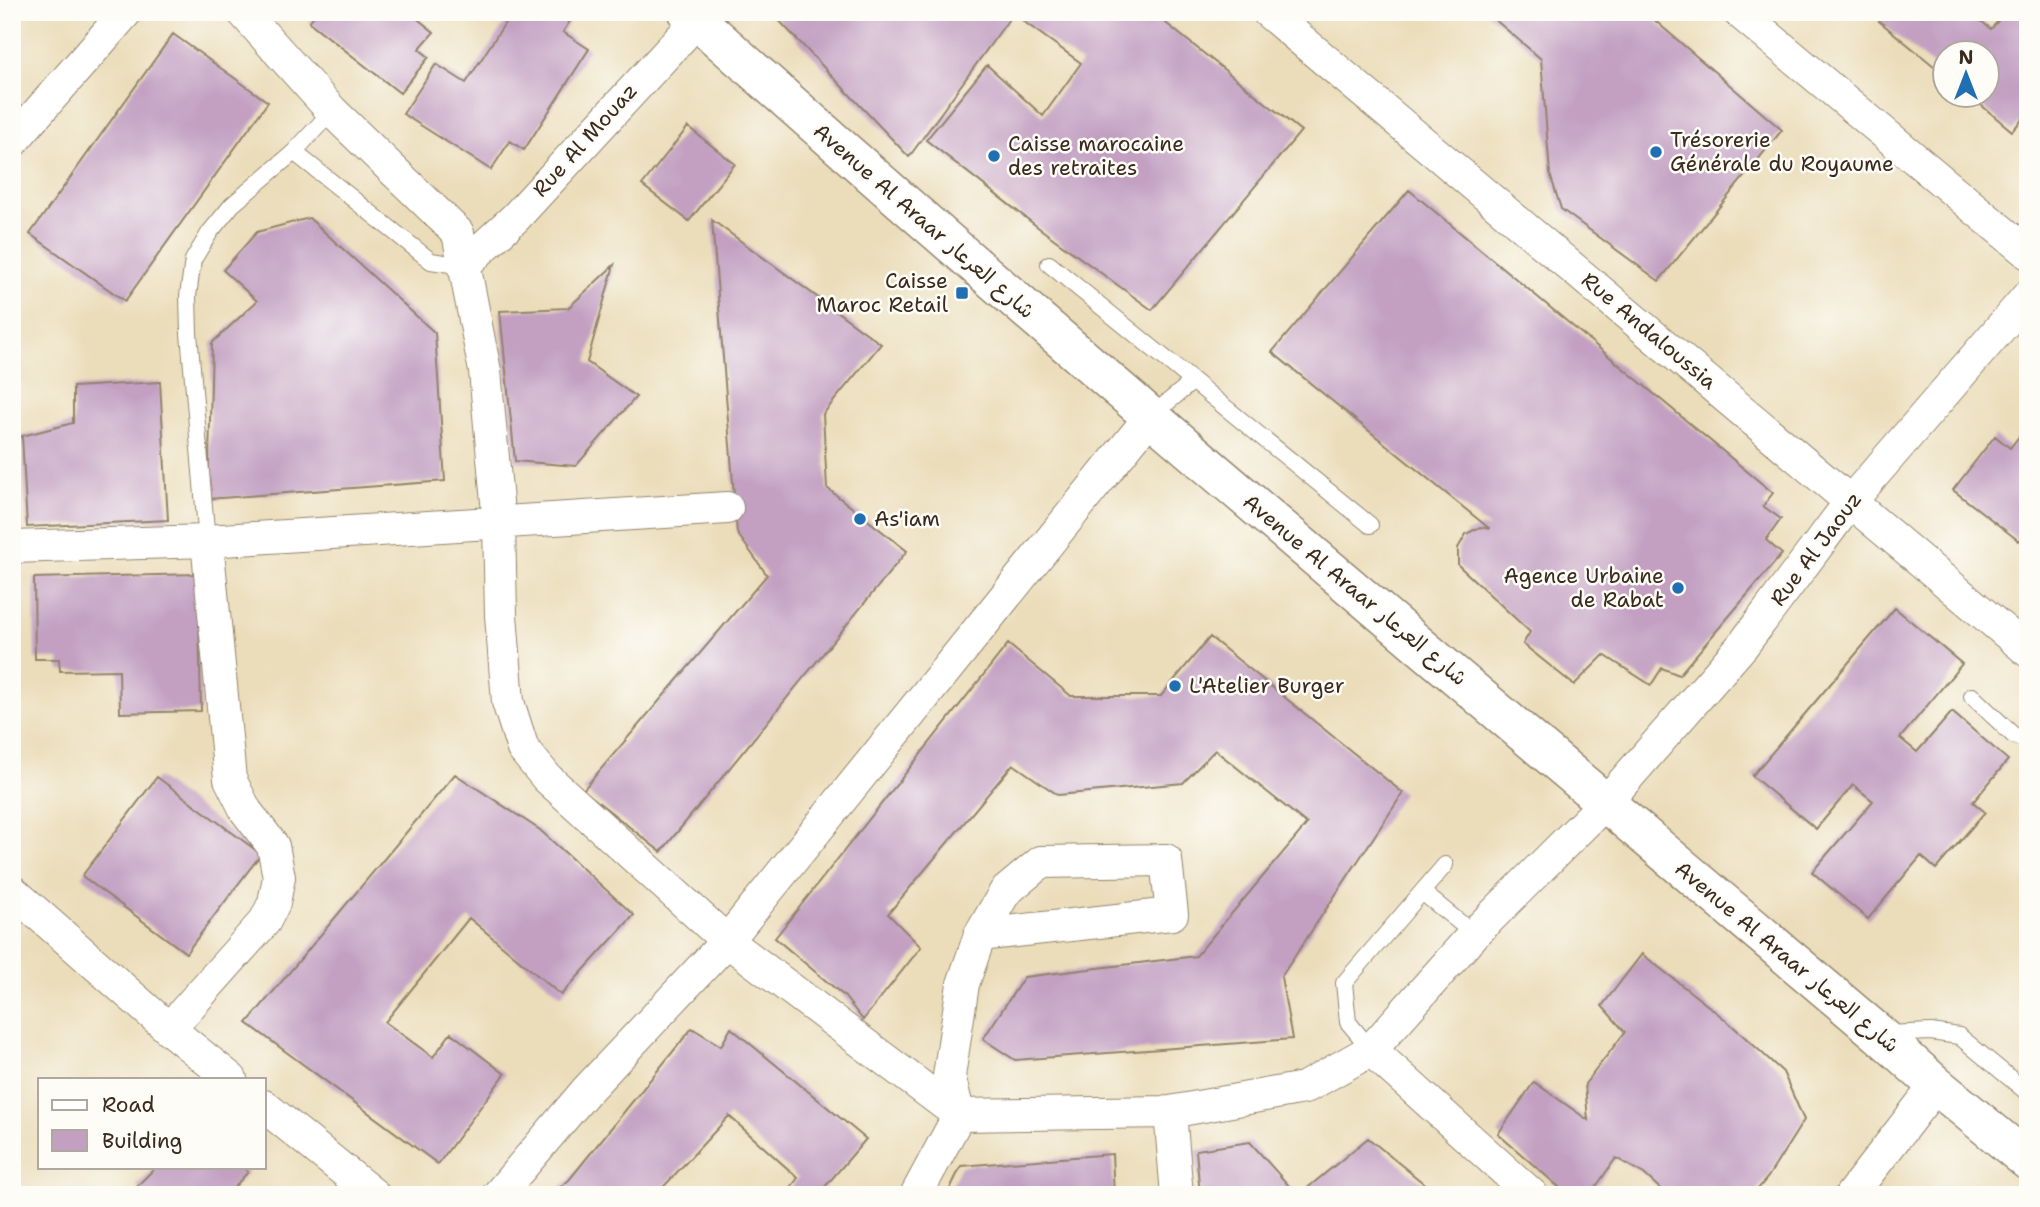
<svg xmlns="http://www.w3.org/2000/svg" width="2040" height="1207" font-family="'Shantell Sans','Playpen Sans Arabic',sans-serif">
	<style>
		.building { fill: #c3a0c2 }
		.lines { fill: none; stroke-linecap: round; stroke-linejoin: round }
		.service-casing { stroke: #93846c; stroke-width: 18 }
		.minor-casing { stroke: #93846c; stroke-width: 34 }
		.tertiary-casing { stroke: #93846c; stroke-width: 41 }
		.service { stroke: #fff; stroke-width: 16 }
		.minor { stroke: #fff; stroke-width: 32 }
		.tertiary { stroke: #fff; stroke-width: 38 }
		.poi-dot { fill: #1f6fb2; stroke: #fdfcf7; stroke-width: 2.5 }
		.labels { text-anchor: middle; stroke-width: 5; stroke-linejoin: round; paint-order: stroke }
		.street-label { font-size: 21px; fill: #3b2a1e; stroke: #fdfcf7 }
		.poi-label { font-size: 21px; fill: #3b2a1e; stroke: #fdfcf7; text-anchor: start }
	</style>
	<rect width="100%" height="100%" fill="#fdfcf7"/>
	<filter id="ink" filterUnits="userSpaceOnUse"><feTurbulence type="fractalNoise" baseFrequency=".0143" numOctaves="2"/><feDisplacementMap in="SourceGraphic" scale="14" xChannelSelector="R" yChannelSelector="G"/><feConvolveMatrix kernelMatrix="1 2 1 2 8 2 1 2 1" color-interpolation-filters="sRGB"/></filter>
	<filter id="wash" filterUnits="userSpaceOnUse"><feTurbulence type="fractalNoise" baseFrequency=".00686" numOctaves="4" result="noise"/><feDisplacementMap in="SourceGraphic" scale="28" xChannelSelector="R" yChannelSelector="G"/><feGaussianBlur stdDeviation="1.57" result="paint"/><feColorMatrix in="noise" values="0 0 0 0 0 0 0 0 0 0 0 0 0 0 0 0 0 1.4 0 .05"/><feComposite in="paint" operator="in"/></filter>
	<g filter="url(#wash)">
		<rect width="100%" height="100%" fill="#ebddba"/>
		<g id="blocks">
			<path class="building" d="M317,12H417L414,16L434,32L419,49L429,57L400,93L309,22Z
				M512,12H576L563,32L589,49L524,150L510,141L491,170L403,114L436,64L466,83Z
				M771,12H1014L909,157Z
				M1029,12H1152L1301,131L1152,310L1039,228L926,140L987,65L1043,116L1081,63L1023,21Z
				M1486,12H1645L1782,130L1659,281L1561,209L1550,174L1541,59Z
				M1886,12H1970L1991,29L2006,12H2028V113L2012,131L1968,94H1988V52H1946V76L1879,21Z
				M173,34L268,102L125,301L30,234Z
				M688,127L735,164L689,221L642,185Z
				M1409,190L1773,493L1763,506L1781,519L1766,540L1782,554L1679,675L1662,668L1651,685L1604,655L1574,685L1523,644L1530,632L1458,565V548L1466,534L1480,527L1490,529L1272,352Z
				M309,218L435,333L445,481L208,499L212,343L257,301L223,270L257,232Z
				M712,220L881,344L823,414L827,488L907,551L661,852L583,790L767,575L737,533Z
				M614,265L587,362L636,397L576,466L515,461L500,311L568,308Z
				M160,382L168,520L27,527L22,436L73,423V387Z
				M2028,425V451L2022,458L2028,463V531L2019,541L1953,490L1995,436L2010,448Z
				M198,574L201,711L120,713L119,670L60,671L59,659H35L34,578Z
				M1895,608L1962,664L1900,738L1917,752L1952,712L2008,760L1973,802L1985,812L1936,869L1921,856L1868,919L1812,872L1873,801L1853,785L1816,829L1752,776Z
				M1210,637L1403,793L1281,977L1292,1039L1015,1060L983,1039L1024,977L1196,956L1307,824L1215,750L1183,783L1058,795L1013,764L888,914L921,947L863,1020L844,996L775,938L1008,644L1071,696H1161Z
				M455,774L540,830L634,915L561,995L469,918L385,1022L433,1057L451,1033L505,1074L438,1164L247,1023Z
				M157,777L261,854L186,953L82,876Z
				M1642,954L1726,1020L1783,1072L1804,1120L1768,1177L1753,1195H1667L1644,1174L1616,1158L1590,1195H1568L1498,1134L1534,1082L1588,1120L1585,1084L1625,1032L1602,1006Z
				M692,1028L721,1046L731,1028L866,1139L818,1195H785L798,1178L729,1116L656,1195H551L569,1180Z
				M1368,1138L1438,1195H1299Z
				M1250,1142L1297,1195H1200L1196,1150Z
				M1112,1154L1114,1195H947L961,1166Z
				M156,1167H242L248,1172L227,1195H146L137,1186Z"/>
		</g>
	</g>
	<g filter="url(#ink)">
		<use href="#blocks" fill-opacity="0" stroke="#93846c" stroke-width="2"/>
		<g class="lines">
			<defs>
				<path id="service" d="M294,152L431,261L463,266
					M1049,264L1370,525
					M1151,416L1192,382
					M207,541L189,333L188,296L193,260L210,232L232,205L294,152L332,111
					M1972,696L2013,735L2028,741
					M1422,892L1474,934
					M1887,1034L1931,1032L1959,1036L2028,1093
					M1371,1050L1348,1022L1344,983L1445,865"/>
				<path id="minor" d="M243,12L332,111L458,233L485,371L499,523L501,615L508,702L523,749L547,778L727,941L959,1115L1170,1112L1304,1088L1371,1050L1474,934L1606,802L1743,645L1851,501L2028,296
					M1268,12L2028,651
					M1739,12L2028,253
					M12,142L126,12
					M463,266L515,218L705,12
					M12,547L207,541L727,508
					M12,891L169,1029L231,1079
					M169,1029L265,921L274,903L279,877L273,846L246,811L230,779L207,541
					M1371,1050L1532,1195
					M264,1106L374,1195
					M1170,1112L1177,1195
					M498,1195L586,1091L727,941L1150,417
					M916,1195L959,1115L949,1076L963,984L980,935L1005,892L1041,862L1166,860L1172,914L980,935
					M1851,1195L1936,1085"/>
				<path id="tertiary" d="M688,12C1078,361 1480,696 1879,1034L1936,1085L2028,1161"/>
			</defs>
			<use href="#service" class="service-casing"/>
			<use href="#minor" class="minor-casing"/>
			<use href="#tertiary" class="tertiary-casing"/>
			<use href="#service" class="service"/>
			<use href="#minor" class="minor"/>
			<use href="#tertiary" class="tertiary"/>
		</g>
	</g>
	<g class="poi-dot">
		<circle cx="1656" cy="152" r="7"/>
		<circle cx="994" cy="156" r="7"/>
		<rect x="955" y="286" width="14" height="14" rx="3.5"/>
		<circle cx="860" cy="519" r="7"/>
		<circle cx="1678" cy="588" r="7"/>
		<circle cx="1175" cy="686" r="7"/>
	</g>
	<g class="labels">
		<g class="street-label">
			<text transform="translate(585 140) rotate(-48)" y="7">Rue Al Mouaz</text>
			<text transform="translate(924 221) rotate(41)" y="7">Avenue Al Araar شارع العرعار</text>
			<text transform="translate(1649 331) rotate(40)" y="7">Rue Andaloussia</text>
			<text transform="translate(1816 549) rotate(-53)" y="7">Rue Al Jaouz</text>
			<text transform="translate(1355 590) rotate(40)" y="7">Avenue Al Araar شارع العرعار</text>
			<text transform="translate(1787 957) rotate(40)" y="7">Avenue Al Araar شارع العرعار</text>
		</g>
		<g class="poi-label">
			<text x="1670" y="147">Trésorerie<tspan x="1670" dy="24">Générale du Royaume</tspan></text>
			<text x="1008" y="151">Caisse marocaine<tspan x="1008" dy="24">des retraites</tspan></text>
			<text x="948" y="288" text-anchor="end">Caisse<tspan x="948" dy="24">Maroc Retail</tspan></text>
			<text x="874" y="526">As'iam</text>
			<text x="1664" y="583" text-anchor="end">Agence Urbaine<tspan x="1664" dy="24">de Rabat</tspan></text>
			<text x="1189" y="693">L'Atelier Burger</text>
		</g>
	</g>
	<rect width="2040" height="1207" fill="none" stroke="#fdfcf7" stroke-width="42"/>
	<rect x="38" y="1078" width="228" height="91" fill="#fdfcf7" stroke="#afa8a0" stroke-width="2"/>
	<rect x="52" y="1100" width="35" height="10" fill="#ffffff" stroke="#afa8a0" stroke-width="2"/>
	<text x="102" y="1112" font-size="21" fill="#3b2a1e">Road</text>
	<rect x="52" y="1130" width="35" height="21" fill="#c3a0c2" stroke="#afa8a0" stroke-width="2"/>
	<text x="102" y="1148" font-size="21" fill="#3b2a1e">Building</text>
	<g transform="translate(1966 74)"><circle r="33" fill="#fdfcf7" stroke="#afa8a0" stroke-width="2"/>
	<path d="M0-5L12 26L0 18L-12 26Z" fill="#1f6fb2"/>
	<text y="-10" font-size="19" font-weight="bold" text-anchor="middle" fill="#3b2a1e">N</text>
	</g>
</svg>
